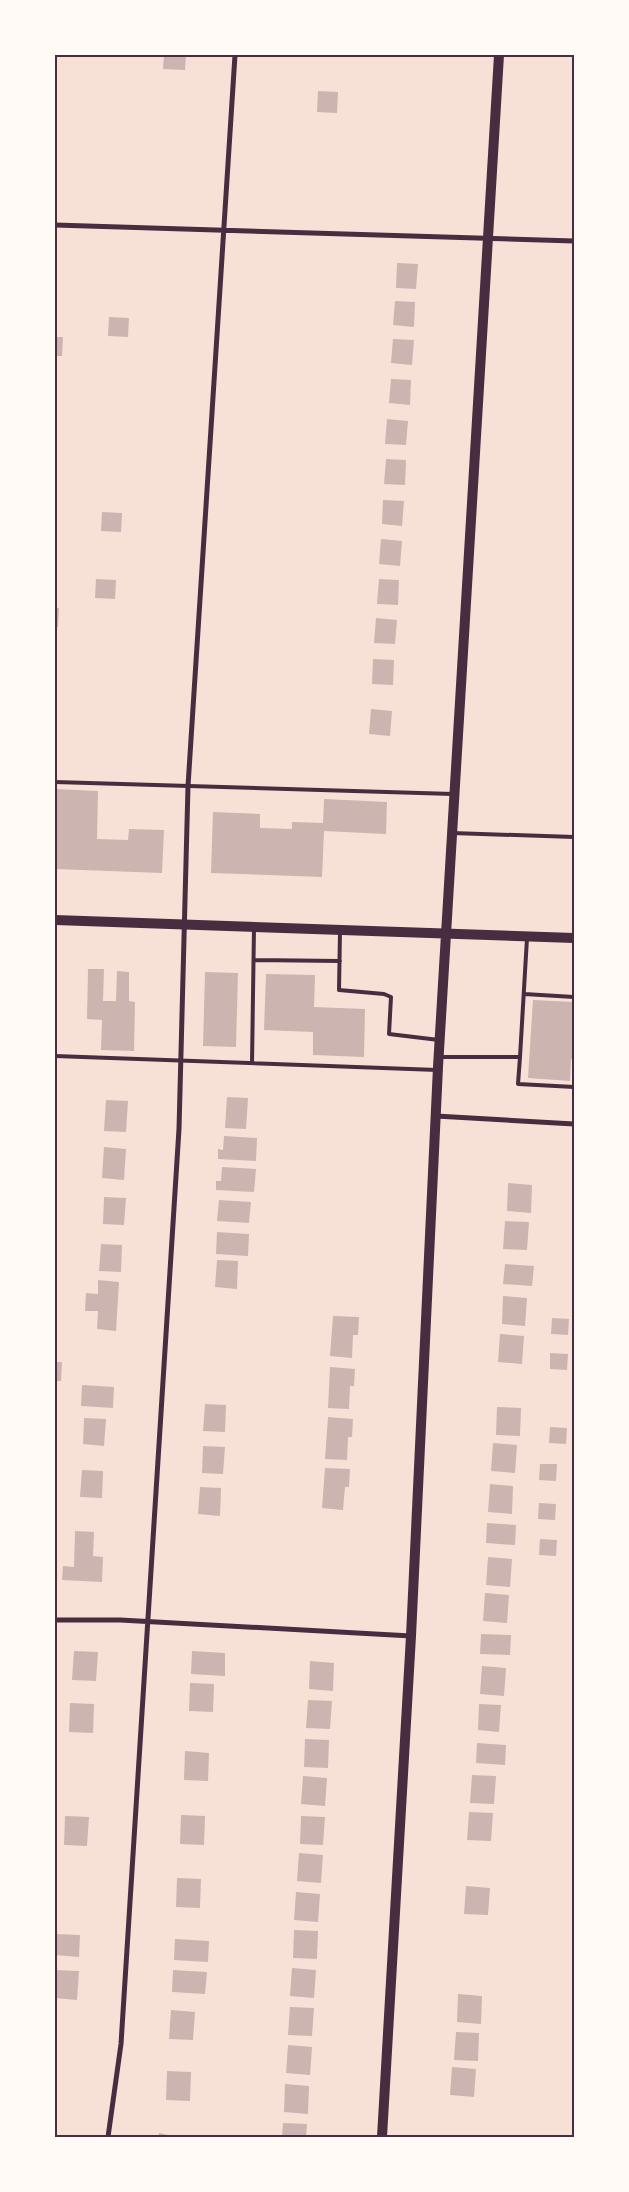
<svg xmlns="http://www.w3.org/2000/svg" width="629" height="2192" font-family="'Public Sans',sans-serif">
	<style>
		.building { fill: #ccb4b1 }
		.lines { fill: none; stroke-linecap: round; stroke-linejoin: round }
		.service { stroke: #4a2c40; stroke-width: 4 }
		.minor { stroke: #4a2c40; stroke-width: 5 }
		.secondary { stroke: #4a2c40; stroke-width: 10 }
		.neatline { fill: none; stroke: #4a2c40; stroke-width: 2 }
	</style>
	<rect width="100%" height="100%" fill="#f7e1d7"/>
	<path class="building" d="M164,55H186L185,70L163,69Z
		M318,91L338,92L337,113L317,112Z
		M397,263L418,264L416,289L396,288Z
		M395,301L415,302L414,327L393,325Z
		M109,317L129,318L128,337L108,336Z
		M55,337H63L62,356H55Z
		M393,339L414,340L412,365L391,363Z
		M391,379L411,380L410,405L389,403Z
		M387,419L408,421L406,445L385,444Z
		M386,459L406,460L405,485L384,484Z
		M383,500L404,501L402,526L382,524Z
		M102,512L122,513L121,532L101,531Z
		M381,539L402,541L400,566L379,564Z
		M96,579L116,580L115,599L95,598Z
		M379,579L399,580L398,605L377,604Z
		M55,608H59L58,627H55Z
		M376,618L397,620L395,644L374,643Z
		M373,659L394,660L393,685L372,684Z
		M371,709L392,711L390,736L369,734Z
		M55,789L98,791L97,839L128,840L129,829L164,830L162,873L55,869Z
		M324,799L387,802L386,834L324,831L322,877L211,873L213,812L260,814V828L292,829V822L323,823Z
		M88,969H104L103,1001H116L117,971L129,972V1001L135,1002L134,1051L101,1050L102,1020L87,1019Z
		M205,972L238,973L236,1047L203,1046Z
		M266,974L315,975L314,1007L365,1009L364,1057L313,1055V1032L264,1030Z
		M533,1000L574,1002V1059H571L570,1081L528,1078Z
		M227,1097L248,1098L246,1129L225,1128Z
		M106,1100L128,1101L126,1132L104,1131Z
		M224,1136L257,1138L256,1161L218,1159V1149L223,1150Z
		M104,1147L126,1149L124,1180L102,1178Z
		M222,1167L256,1169L254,1192L216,1190V1181H221Z
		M508,1183L532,1185L531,1213L507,1211Z
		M104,1197L126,1198L124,1225L103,1224Z
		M219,1200L251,1202L249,1223L217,1221Z
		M505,1221L529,1222L527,1250L503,1249Z
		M217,1232L249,1234L248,1256L216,1254Z
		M101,1244L122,1245L121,1272L99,1271Z
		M217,1260L238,1261L237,1289L215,1287Z
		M505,1264L534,1266L532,1286L503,1284Z
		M98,1280L119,1282L116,1331L97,1329L98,1311H85L86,1293L98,1294Z
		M503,1296L527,1298L525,1326L502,1324Z
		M333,1316L359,1317L358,1335H353L352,1358L330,1356Z
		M552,1318L569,1319L568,1335L551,1334Z
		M500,1334L524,1336L522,1364L498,1362Z
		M550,1353L568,1354L567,1370L550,1369Z
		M55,1362H62L61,1381H55Z
		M330,1367L355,1369L354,1386H350L349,1409L328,1408Z
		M82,1385L114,1387L113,1408L81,1406Z
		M205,1404L226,1405L225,1432L203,1431Z
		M497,1407L521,1408L520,1436L496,1435Z
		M328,1417L353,1419L352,1437H348L347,1460L325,1459Z
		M84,1418L106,1419L104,1446L83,1444Z
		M550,1427L567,1428L566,1444L549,1443Z
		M493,1443L517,1445L515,1473L491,1471Z
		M203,1446L225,1447L223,1474L202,1473Z
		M540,1464H557L556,1481L539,1480Z
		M325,1468L350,1469L349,1487H345L343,1510L322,1508Z
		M82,1470L103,1471L102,1498L80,1497Z
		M490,1484L513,1486L512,1514L488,1512Z
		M200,1487L221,1488L220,1516L198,1514Z
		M539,1503L556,1504L555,1520L538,1519Z
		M487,1523L516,1525L515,1545L486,1543Z
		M75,1531L94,1532L93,1556L103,1557L102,1582L62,1580L63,1566L74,1567Z
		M540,1539L557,1540L556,1556L539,1555Z
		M488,1557L512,1559L510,1587L486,1585Z
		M485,1593L509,1595L507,1623L483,1621Z
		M481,1634L511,1635L510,1655L480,1654Z
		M74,1651L98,1652L96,1681L72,1680Z
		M192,1651L225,1653V1676L191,1674Z
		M310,1661L334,1663L333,1691L309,1689Z
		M482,1666L506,1668L504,1696L480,1694Z
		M190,1683L214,1684L213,1712L189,1711Z
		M308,1700L332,1701L330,1729L306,1728Z
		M70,1703L94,1704L93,1733L69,1732Z
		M479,1704L501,1705L499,1732L478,1730Z
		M305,1739L329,1740L328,1768L304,1767Z
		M477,1743L506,1745L505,1765L476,1763Z
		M185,1751L209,1753L208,1781L184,1780Z
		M472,1775L496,1776L494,1804L470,1803Z
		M303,1776L327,1778L325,1806L301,1804Z
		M469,1812L493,1813L491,1841L467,1840Z
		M181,1815L205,1816L204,1845L180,1844Z
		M65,1816L89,1817L87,1846L64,1845Z
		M301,1816L325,1817L323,1845L300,1844Z
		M299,1853L323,1855L321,1883L297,1881Z
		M177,1878L201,1879L200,1908L176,1907Z
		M466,1886L490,1888L488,1915L464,1914Z
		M296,1892L320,1894L318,1922L294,1920Z
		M294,1930L318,1931L317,1959L293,1958Z
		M55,1934L80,1935L79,1957L55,1955Z
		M175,1939L209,1941L208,1962L174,1960Z
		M292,1968L316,1970L314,1998L290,1996Z
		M55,1970L79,1971L77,2000L55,1998Z
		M173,1970L207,1972L205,1994L172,1992Z
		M458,1994L482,1996L481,2024L457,2022Z
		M290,2007L314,2008L312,2036L288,2035Z
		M171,2010L195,2012L193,2040L169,2039Z
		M456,2032L479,2033L478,2061L454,2060Z
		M288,2045L312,2047L310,2075L286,2073Z
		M452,2067L476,2069L474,2097L450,2095Z
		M167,2071L191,2072L190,2101L166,2100Z
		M285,2084L309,2086L308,2114L284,2112Z
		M283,2123L307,2124L306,2137H282Z
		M159,2133L173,2136V2137H158Z"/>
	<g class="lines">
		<path class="service" d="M55,782L453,794
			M452,833L574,837
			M340,931L339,990L384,994L391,997L389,1034L439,1040
			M254,960L340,961
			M524,994L574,997
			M55,1056L437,1070
			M439,1057H520L527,938
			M520,1057L518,1084L574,1087
			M252,1063L254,928"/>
		<path class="minor" d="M55,225L574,241
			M436,1116L574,1124
			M55,1620H120L411,1636
			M108,2137L121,2044L179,1129L188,786L235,55"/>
		<path class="secondary" d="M55,920L574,938
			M382,2137L411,1636L438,1067L499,55"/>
	</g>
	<rect width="629" height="2192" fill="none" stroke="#fffaf5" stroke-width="112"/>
	<rect x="56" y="56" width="517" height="2080" class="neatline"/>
</svg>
